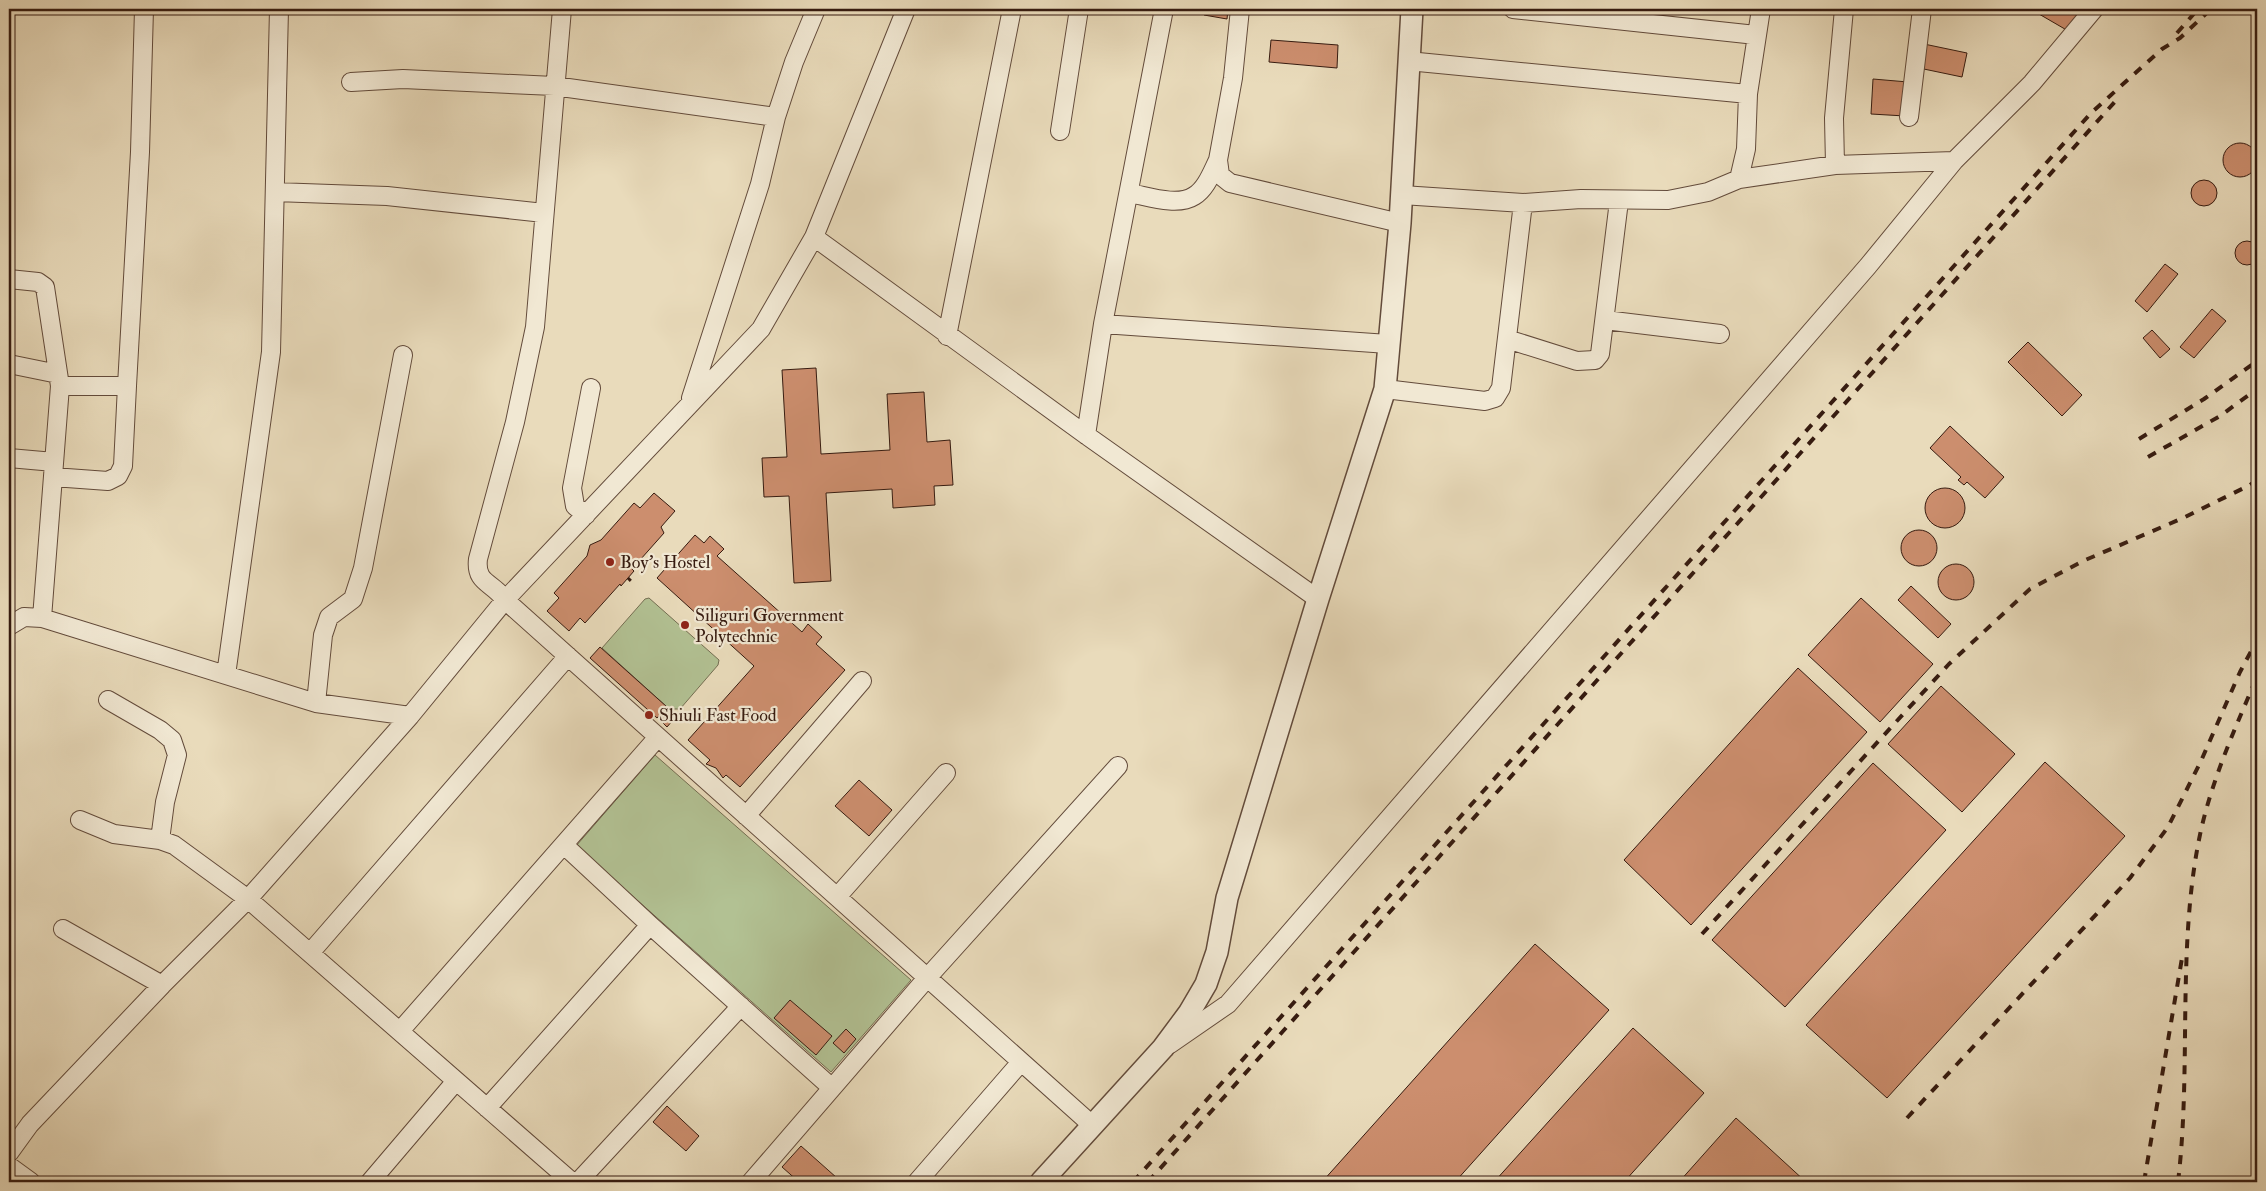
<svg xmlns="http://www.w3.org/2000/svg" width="2266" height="1191" font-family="'IM FELL Double Pica',serif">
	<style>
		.green { fill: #b2c193; stroke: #746e52 }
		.building { fill: #cc8e6e; stroke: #361b10 }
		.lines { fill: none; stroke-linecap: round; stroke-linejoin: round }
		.minor-casing { stroke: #634b3b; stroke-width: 20 }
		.tertiary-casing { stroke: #634b3b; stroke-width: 24 }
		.path { stroke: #361b10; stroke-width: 3; stroke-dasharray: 4 2.5; stroke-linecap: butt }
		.minor { stroke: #f1e8d3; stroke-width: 18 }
		.tertiary { stroke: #f1e8d3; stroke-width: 21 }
		.rail { stroke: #361b10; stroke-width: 4; stroke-dasharray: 9 9; stroke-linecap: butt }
		.poi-dot { fill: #8f2418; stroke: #f1e8d3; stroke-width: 2 }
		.labels { text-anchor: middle; stroke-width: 4.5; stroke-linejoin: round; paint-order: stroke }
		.poi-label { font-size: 18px; fill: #361b10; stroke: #f1e8d3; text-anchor: start }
	</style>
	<rect width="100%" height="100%" fill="#e9dbbb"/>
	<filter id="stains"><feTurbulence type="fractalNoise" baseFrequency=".004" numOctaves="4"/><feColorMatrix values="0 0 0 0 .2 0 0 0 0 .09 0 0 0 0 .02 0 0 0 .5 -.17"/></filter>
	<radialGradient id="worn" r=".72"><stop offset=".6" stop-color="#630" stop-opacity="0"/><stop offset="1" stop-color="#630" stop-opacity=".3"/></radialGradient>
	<path class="green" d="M649,598L719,660L718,665L680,709H671L667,707L602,648L645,599Z
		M655,755L911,980L831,1072L576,846Z"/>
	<path class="building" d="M1205,9H1228L1227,19L1204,15Z
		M2042,9H2082L2070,32L2039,14Z
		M1271,40L1338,45L1337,68L1269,62Z
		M1924,44L1967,53L1962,77L1919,68Z
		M1873,79L1908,82L1905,116L1871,114Z
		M2223 160a17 17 0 1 1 34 0a17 17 0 1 1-34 0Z
		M2191 193a13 13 0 1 1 26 0a13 13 0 1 1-26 0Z
		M2235 253a12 12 0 1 1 24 0a12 12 0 1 1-24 0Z
		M2165,264L2178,274L2147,312L2135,301Z
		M2212,309L2226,321L2194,358L2180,347Z
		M2152,330L2170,349L2160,358L2143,338Z
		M2028,342L2082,395L2062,416L2008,362Z
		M816,368L821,454L890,450L887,394L924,392L927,442L950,440L953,485L934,486L935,505L893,508L892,489L826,493L831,581L794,583L789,496L764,497L762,458L787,457L782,370Z
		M1950,426L2004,477L1985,498L1967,482L1964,485L1958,480L1961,477L1930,448Z
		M1925 508a20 20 0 1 1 40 0a20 20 0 1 1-40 0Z
		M654,493L675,511L661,527L664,533L632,569L634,571L621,586L620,584L585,623L580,618L569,631L547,611L559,598L554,593L587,556L590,545L601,540L634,503L640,508Z
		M1901 548a18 18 0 1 1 36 0a18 18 0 1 1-36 0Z
		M695,535L704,543L710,536L724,549L717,556L802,632L808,624L822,637L816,644L845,670L740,787L726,775L723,778L716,768L706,764L710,760L688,740L754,666L657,578Z
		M1938 582a18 18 0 1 1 36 0a18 18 0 1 1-36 0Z
		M1911,586L1951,624L1938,638L1898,600Z
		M1861,598L1933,664L1880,722L1808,655Z
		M600,647L667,707L657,718L590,658Z
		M1798,668L1867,732L1691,925L1624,860Z
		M1941,686L2015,754L1962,812L1888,744Z
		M666,714L673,720L667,727L660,720Z
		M2045,762L2125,836L1887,1098L1806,1025Z
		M1873,763L1946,830L1785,1007L1712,940Z
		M859,780L892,810L869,836L835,806Z
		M1535,944L1609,1010L1455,1182H1322Z
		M790,1000L832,1036L816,1055L774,1018Z
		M1633,1028L1704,1093L1624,1182H1494Z
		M846,1029L856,1039L844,1053L833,1043Z
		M667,1106L699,1136L686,1151L653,1122Z
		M1736,1118L1770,1149L1806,1182H1679Z
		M801,1146L837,1178L833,1182H799L782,1167Z"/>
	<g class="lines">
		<defs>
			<path id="minor" d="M562,9L535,327L515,422L478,559C475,584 493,582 505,600L1092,1125
				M1240,9L1233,78L1218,160L1220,175L1230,183L1400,223
				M1513,9L1756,35
				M1408,61L1748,94
				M351,82L403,79L554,86L776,117
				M1909,117L1922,9
				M1060,131L1079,9
				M1835,165L1834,118L1844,9
				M1739,179L1746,149L1748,94L1761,9
				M275,192L387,196L544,213
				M1129,193C1147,196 1177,207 1194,196C1206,189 1212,172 1218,160
				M1402,195L1523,203L1581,199L1668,200L1708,192L1739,179L1835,165L1954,161
				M814,237L1086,435L1318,599
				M9,279L38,282L45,287L60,386L42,618
				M1605,320L1720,334
				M1103,324L1388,344
				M947,336L1012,9
				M1507,339L1577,361L1595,360L1600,354L1619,201
				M9,364L58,374
				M60,386H127L140,152L144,9
				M1385,389L1485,401L1495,398L1501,388L1523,203
				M691,398L760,184L776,117L794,62L816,9
				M1086,435L1103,324L1164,9
				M9,458L54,462
				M53,477L108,481L118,476L123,466L127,386
				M586,515L575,506L572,488L591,388
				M9,626L24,617L42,618L316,703L410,716
				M226,675L271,352L279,9
				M108,700L160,730L172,740L177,755L165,802L160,840
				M316,703L323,635L329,617L353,599L363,568L403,355
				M746,816L862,681
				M80,820L114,834L160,840L174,845L248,899L572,1182
				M564,845L650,925L832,1088
				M837,897L946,773
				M63,929L162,985
				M310,953L568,656
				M400,1031L658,737
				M1170,1044L1228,1004L1868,266L1954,161L2032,83L2094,9
				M487,1108L650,925
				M9,1153L30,1124L162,985L248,899L410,716L505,600L761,329L814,237L906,9
				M9,1166L31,1182
				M370,1182L456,1081
				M578,1182L741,1006
				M751,1182L927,978L1118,766
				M917,1182L1021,1062"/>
			<path id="tertiary" d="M1041,1182L1163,1048L1189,1013L1206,984L1217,952L1227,898L1318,599L1385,389L1400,223L1412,9"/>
		</defs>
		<use href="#minor" class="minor-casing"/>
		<use href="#tertiary" class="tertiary-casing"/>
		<path class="path" d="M628,578L631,581"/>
		<use href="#minor" class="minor"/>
		<use href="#tertiary" class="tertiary"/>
		<path class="rail" d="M2177,33L2198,9
			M2139,439L2204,399L2257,361
			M2148,457L2220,416L2257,389
			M1702,934L1949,664L2030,589L2083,561L2183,518L2250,485L2257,480
			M1907,1118L2130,878L2168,827L2201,761L2240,672L2257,640
			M1133,1182L2091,113L2162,49L2180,38L2211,9
			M1148,1182L2120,96
			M2144,1182L2182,958
			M2178,1182C2192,1066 2176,944 2201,830C2213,777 2236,726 2257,677"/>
	</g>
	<g class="poi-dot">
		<circle cx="610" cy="562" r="5"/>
		<circle cx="685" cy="625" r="5"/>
		<circle cx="649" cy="715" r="5"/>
	</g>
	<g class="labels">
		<g class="poi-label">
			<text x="620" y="568">Boy's Hostel</text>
			<text x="695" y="621">Siliguri Government<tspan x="695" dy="21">Polytechnic</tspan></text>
			<text x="659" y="721">Shiuli Fast Food</text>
		</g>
	</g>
	<rect width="2266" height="1191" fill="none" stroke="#e9dbbb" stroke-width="30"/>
	<rect x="10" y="10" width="2246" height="1171" fill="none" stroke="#361b10" stroke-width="2.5"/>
	<rect x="15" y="15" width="2236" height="1161" fill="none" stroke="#361b10"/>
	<rect width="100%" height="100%" filter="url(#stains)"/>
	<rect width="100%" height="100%" fill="url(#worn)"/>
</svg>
